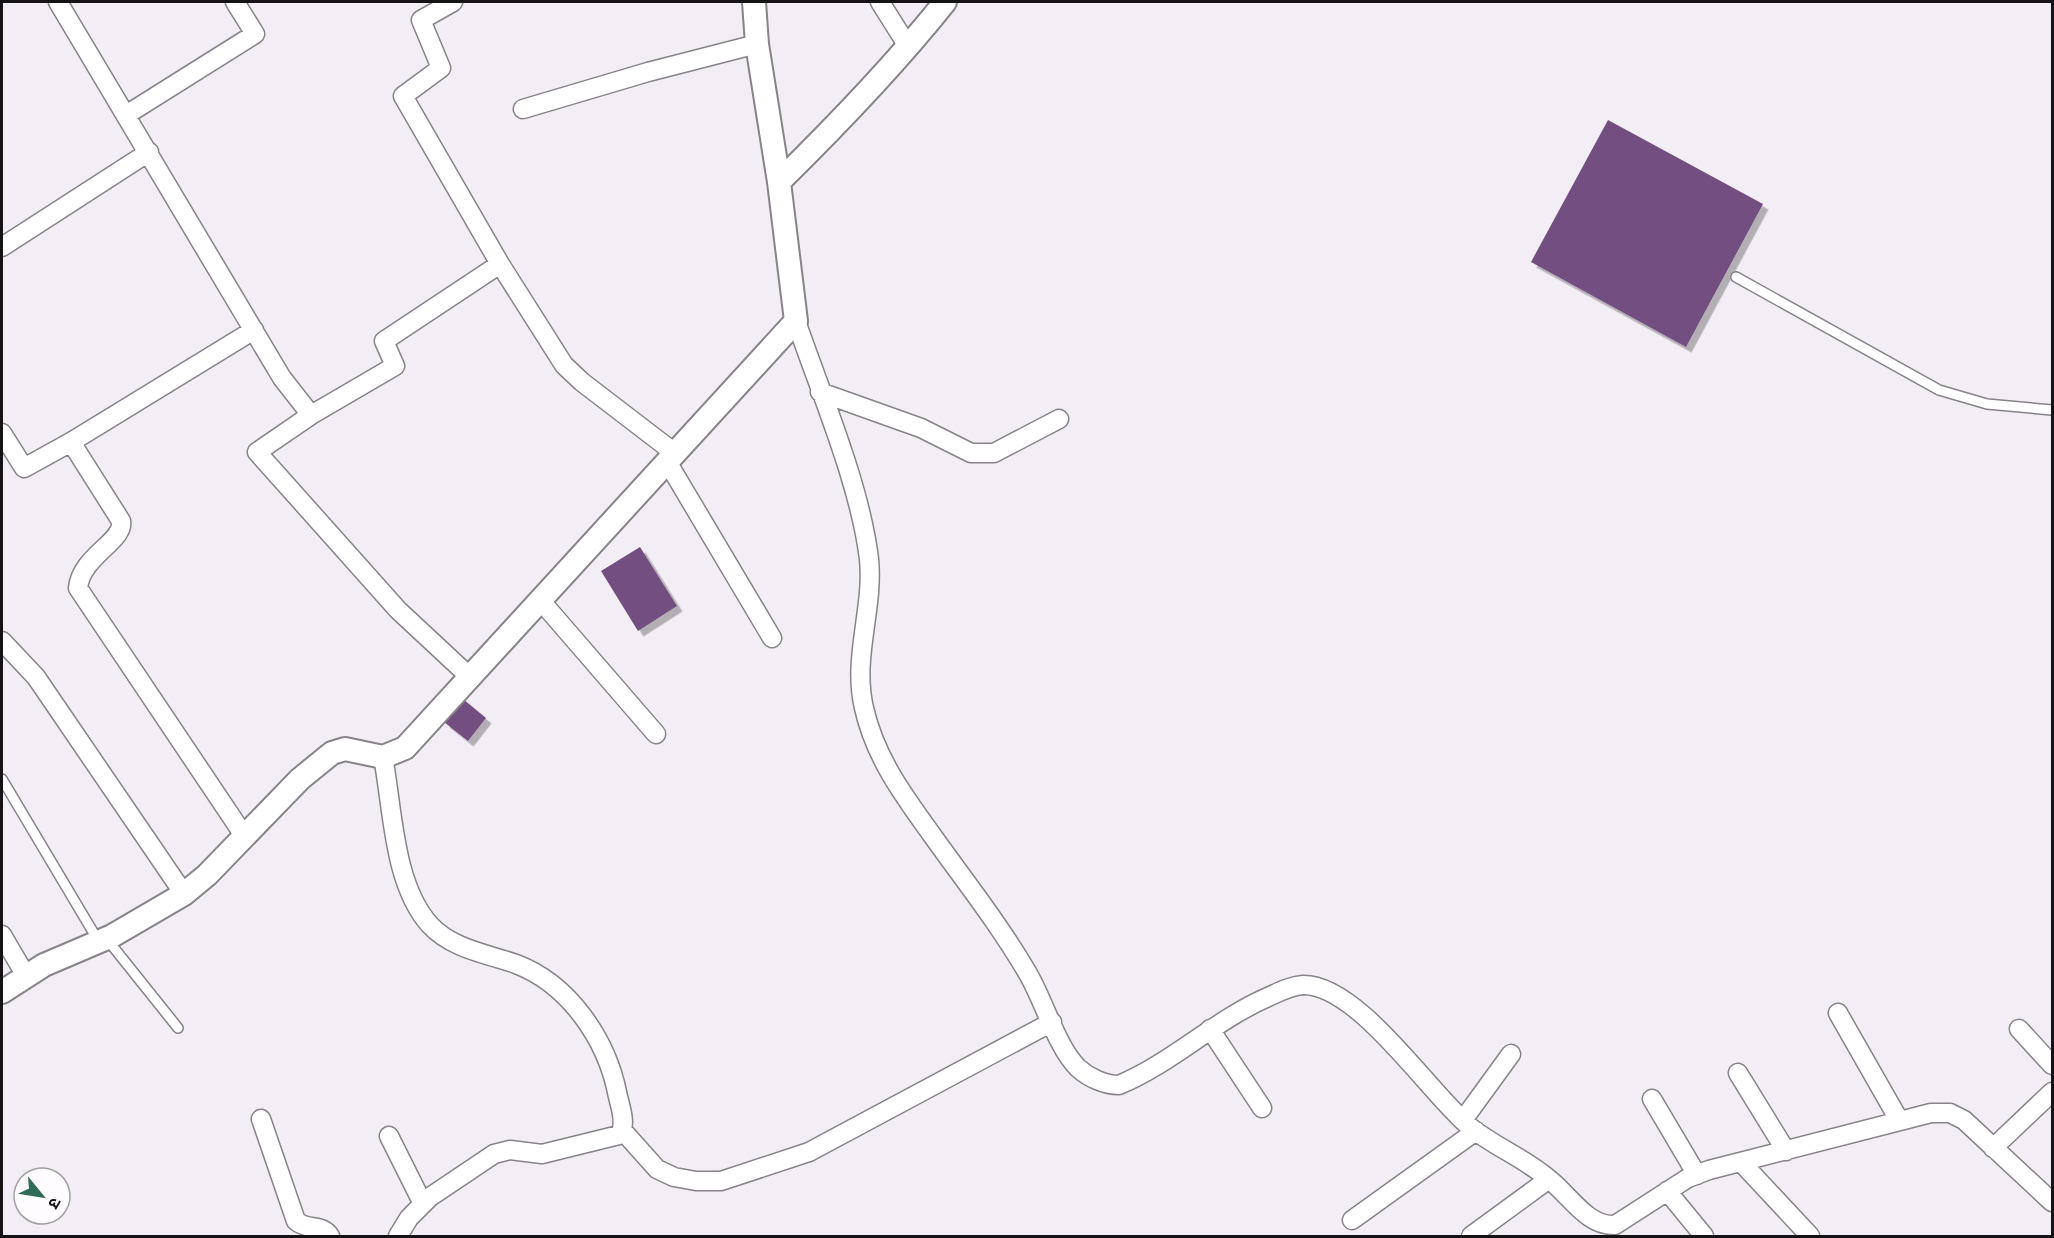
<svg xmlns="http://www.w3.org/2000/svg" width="2054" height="1238" font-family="Montserrat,'Noto Sans Devanagari',sans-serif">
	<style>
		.building { fill: #734f81; filter: url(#shadow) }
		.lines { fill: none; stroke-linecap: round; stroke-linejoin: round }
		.service-casing { stroke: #878389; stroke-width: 12 }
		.minor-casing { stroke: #878389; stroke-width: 21 }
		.tertiary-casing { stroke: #878389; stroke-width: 26 }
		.service { stroke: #fff; stroke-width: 9 }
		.minor { stroke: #fff; stroke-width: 18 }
		.tertiary { stroke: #fff; stroke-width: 22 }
	</style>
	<defs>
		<filter id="shadow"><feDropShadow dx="5.5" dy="5.5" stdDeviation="0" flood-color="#0004"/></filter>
	</defs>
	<rect width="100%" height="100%" fill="#f3edf5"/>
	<path class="building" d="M1608,120L1763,204L1686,347L1531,262Z
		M640,547L677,606L638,631L601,571Z
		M463,699L486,718L468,741L444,722Z"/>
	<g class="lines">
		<defs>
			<path id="service" d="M1736,277L1939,390L1987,404L2052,410
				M2,779L99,942
				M106,938L178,1028"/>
			<path id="minor" d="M58,2L282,378L311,415L257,452L398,610L471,678
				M453,2L421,20L441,68L403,96L500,264L564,365L582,382L676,454
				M880,2L909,48
				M523,109L648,72L757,44
				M126,115L255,34L235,2
				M2,247L149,152
				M796,321C821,394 860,484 869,559C874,609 852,658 864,708C875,757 903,795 932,835C964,880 999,924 1027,972C1044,1000 1056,1046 1078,1068C1089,1078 1105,1085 1119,1085C1172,1063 1215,1020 1268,997C1279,992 1290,986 1303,985C1358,984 1430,1094 1470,1127C1495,1147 1526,1159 1550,1180C1570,1196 1588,1227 1615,1225L1688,1178L1709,1170L1931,1113H1950L1964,1120L2052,1202
				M820,392L921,428L971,453H994L1059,419
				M311,415L395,366L384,341L500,264
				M2,433L24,468L71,442L254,330
				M71,442L121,521C125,541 81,556 78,588L245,837
				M668,463L772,638
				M541,601L656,734
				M2,641L36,677L184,894
				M383,757C393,809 393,884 430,925C452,949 488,954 516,964C569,984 606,1039 617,1092C619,1104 628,1124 619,1135L542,1154L510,1150L494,1154L430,1197L409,1218L398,1236
				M2,935L26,976
				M1838,1013L1899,1120
				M1210,1029L1262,1108
				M2019,1029L2052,1065
				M1738,1073L1786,1151
				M1652,1099L1697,1175
				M261,1119L296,1221C308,1231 321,1223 330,1236
				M1463,1120L1511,1054
				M623,1131L657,1169L674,1177L696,1181H721L809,1152L1052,1022
				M389,1136L423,1204
				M1993,1148L2052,1092
				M1741,1162L1810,1236
				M1667,1191L1704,1236
				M1352,1220L1476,1131
				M1471,1236L1549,1179"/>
			<path id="tertiary" d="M754,2L757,44L779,182
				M2,992L44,965L112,936L184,894L207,875L300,779L332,753L345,749L383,757L405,748L796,321L779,182C838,124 894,66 945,2"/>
		</defs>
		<use href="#service" class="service-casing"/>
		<use href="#minor" class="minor-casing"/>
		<use href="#tertiary" class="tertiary-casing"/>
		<use href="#service" class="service"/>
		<use href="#minor" class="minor"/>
		<use href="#tertiary" class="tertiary"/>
	</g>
	<rect width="2054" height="1238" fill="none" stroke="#151315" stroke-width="6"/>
	<g transform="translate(42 1196) rotate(120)"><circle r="28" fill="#fefcff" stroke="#a19fa1" stroke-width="1.5"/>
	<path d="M0-4.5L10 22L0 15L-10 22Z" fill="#306b55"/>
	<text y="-9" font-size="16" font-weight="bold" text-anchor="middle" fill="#151315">उ</text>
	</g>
</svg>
